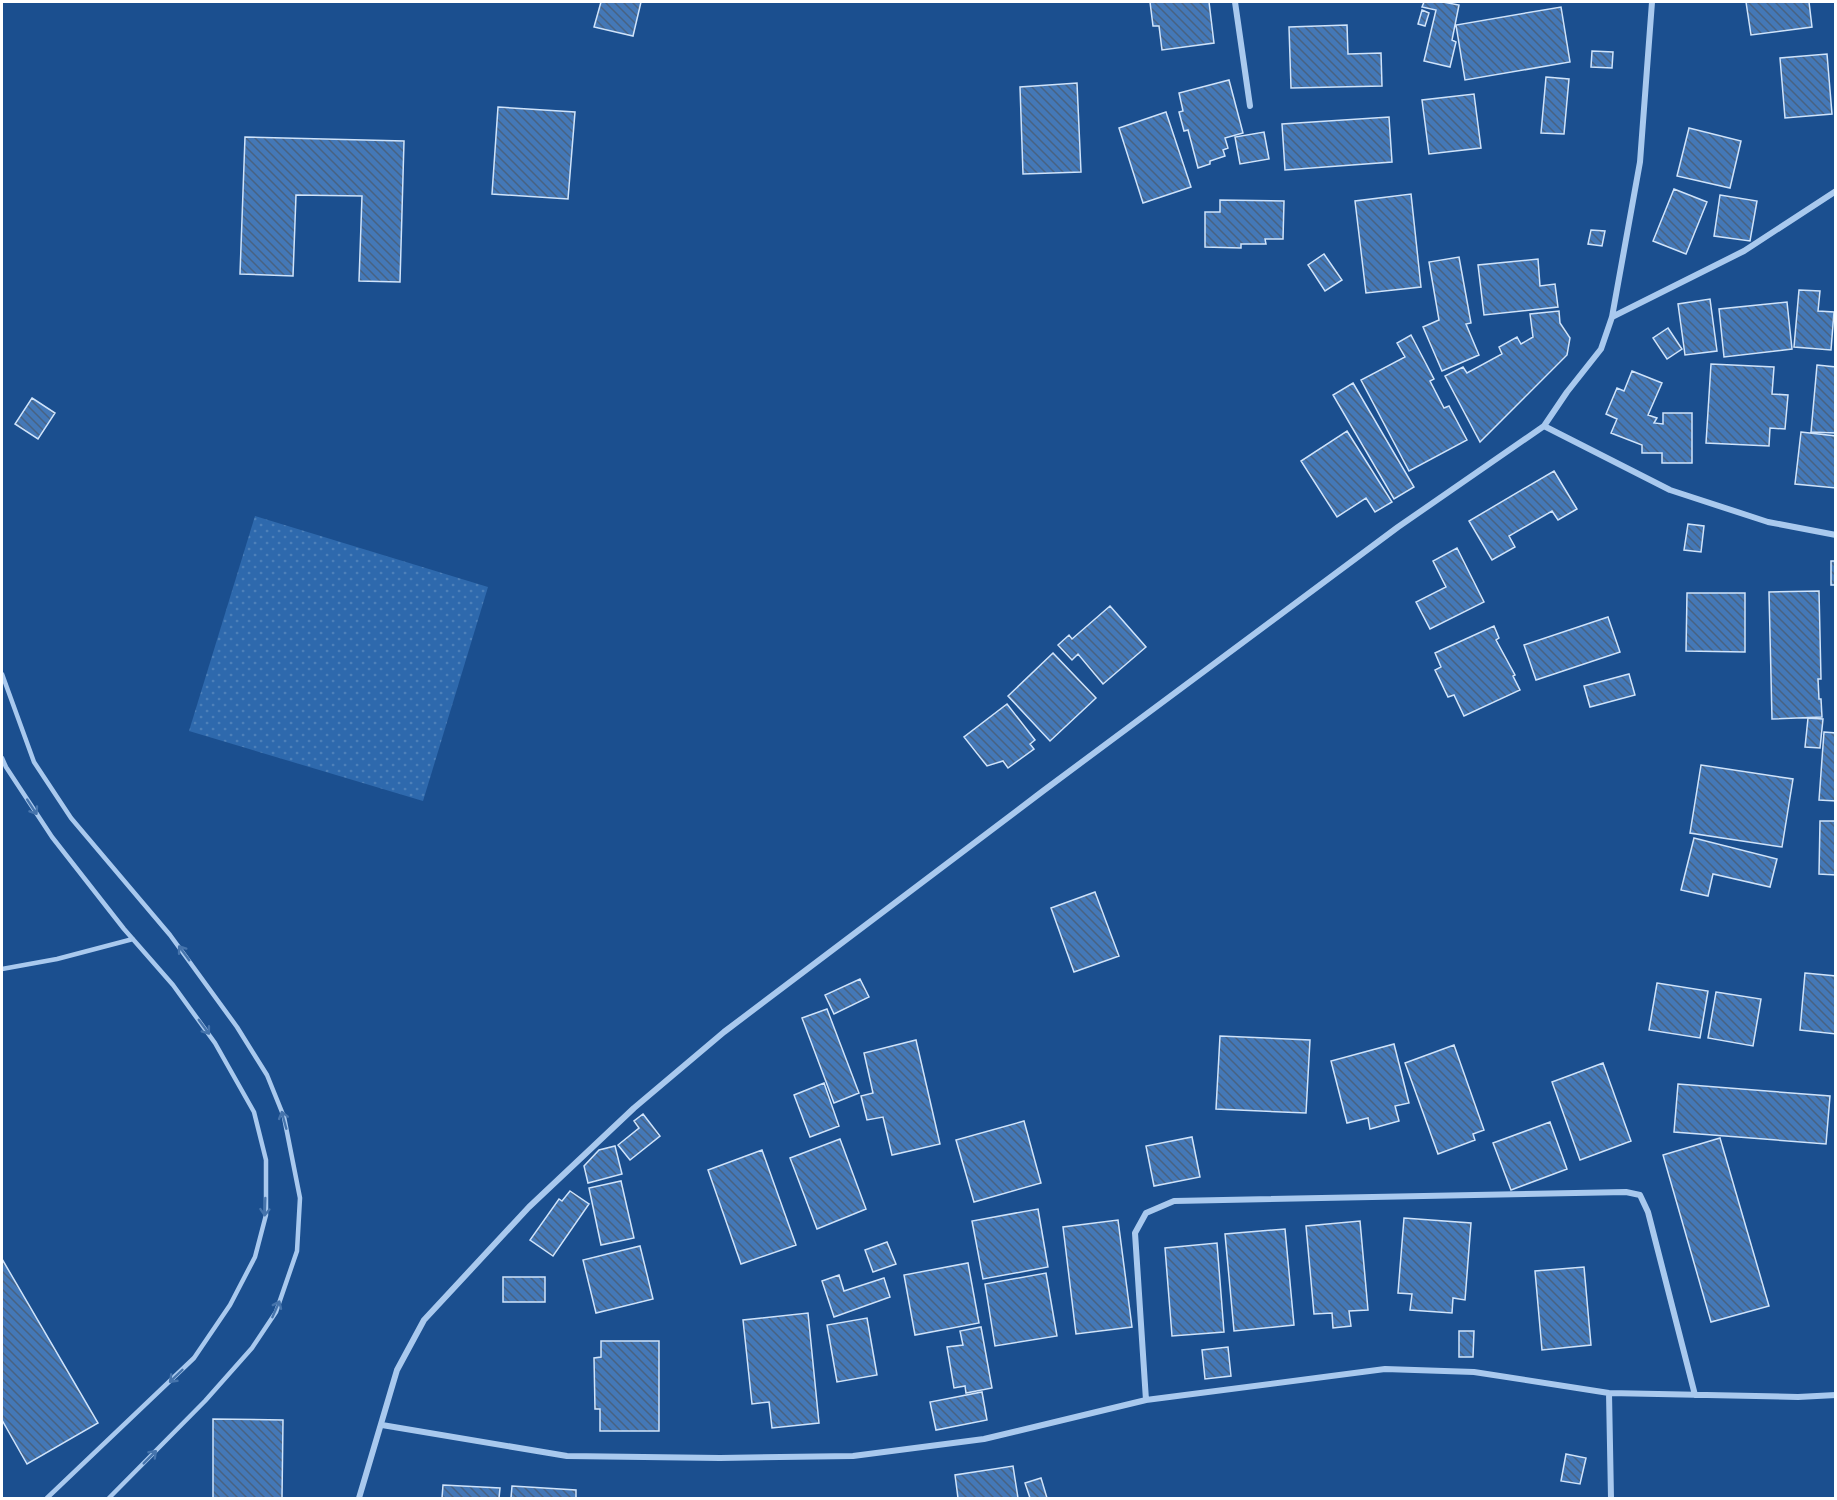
<svg xmlns="http://www.w3.org/2000/svg" width="1837" height="1500" font-family="'Open Sans',sans-serif">
	<style>
		.park { fill: url(#park-dots) }
		.building { fill: url(#building-back-hatch); stroke: #cfe3fa; stroke-width: 1.5 }
		.lines { fill: none; stroke-linecap: round; stroke-linejoin: round }
		.lane { stroke: #a9c9ee; stroke-width: 4.5 }
		.street { stroke: #a9c9ee; stroke-width: 6 }
		.oneway { stroke: #4674ac }
	</style>
	<defs>
		<pattern id="park-dots" width="8" height="8" patternUnits="userSpaceOnUse" patternTransform="scale(1.5)"><rect width="8" height="8" fill="#2e69ad"/><path d="M2 2h.1M6 6h.1" fill="none" stroke="#4d80b9" stroke-width="1.8" stroke-linecap="round"/></pattern>
		<pattern id="building-back-hatch" width="6" height="6" patternUnits="userSpaceOnUse" patternTransform="scale(1.5)"><rect width="6" height="6" fill="#4478b7"/><path d="M-1 5l2 2M0 0l6 6M5-1l2 2" fill="none" stroke="#486282"/></pattern>
	</defs>
	<rect width="100%" height="100%" fill="#1b4f8f"/>
	<path class="park" d="M255,516L488,587L423,801L189,731Z"/>
	<path class="building" d="M601,2H641L633,36L594,27Z
		M1150,2H1209L1214,43L1162,50L1159,26H1153Z
		M1424,2H1443L1459,5L1452,40L1456,42L1450,67L1424,61L1436,10L1422,7Z
		M1746,2H1809L1812,27L1751,35Z
		M1561,7L1570,62L1465,80L1456,25Z
		M1422,10L1429,13L1425,26L1418,24Z
		M1347,25L1348,54L1381,53L1382,86L1291,88L1289,27Z
		M1592,51L1613,52L1612,68L1591,67Z
		M1827,54L1832,114L1785,118L1780,58Z
		M1546,77L1569,79L1564,134L1541,133Z
		M1229,80L1243,133L1225,138L1228,148L1223,150L1225,156L1210,161V164L1198,168L1188,130L1184,131L1179,112L1183,111L1179,93Z
		M1077,83L1081,172L1023,174L1020,87Z
		M1474,94L1481,148L1429,154L1422,100Z
		M498,107L575,112L568,199L492,194Z
		M1166,112L1191,187L1143,203L1119,128Z
		M1389,117L1392,162L1285,170L1282,124Z
		M1689,128L1741,141L1730,188L1677,176Z
		M1264,132L1269,159L1240,164L1235,137Z
		M245,137L404,141L400,282L359,281L362,196L296,195L293,276L240,274Z
		M1674,189L1707,202L1686,254L1653,241Z
		M1411,194L1421,287L1366,293L1355,201Z
		M1720,195L1757,201L1750,241L1714,236Z
		M1220,200L1284,201L1283,239H1265L1266,244H1241V248L1205,247V212H1220Z
		M1591,230L1605,231L1602,246L1588,244Z
		M1324,254L1342,280L1325,291L1308,265Z
		M1459,257L1471,323L1466,324L1479,355L1442,371L1423,327L1439,320L1429,262Z
		M1538,259L1540,286L1555,284L1558,307L1484,315L1478,265Z
		M1799,290L1820,291L1818,311L1834,312L1831,350L1794,347Z
		M1710,299L1717,351L1685,355L1678,304Z
		M1787,302L1792,349L1724,357L1719,309Z
		M1559,311L1560,323L1570,338L1567,355L1480,442L1445,376L1463,367L1467,373L1502,354L1499,347L1517,337L1521,344L1533,337L1530,314Z
		M1668,328L1682,349L1667,359L1653,338Z
		M1411,335L1434,379L1430,381L1444,408L1449,406L1467,440L1409,471L1361,380L1405,357L1397,343Z
		M1711,364L1774,367L1772,394L1788,395L1785,429L1770,428L1769,446L1706,443Z
		M1817,365L1836,367V433L1811,432Z
		M1632,371L1662,383L1648,415L1657,418L1654,423L1663,424V413H1692V463H1662V453H1642V445L1611,433L1617,419L1606,414L1617,388L1624,391Z
		M1353,383L1414,487L1394,499L1333,395Z
		M32,398L55,413L38,439L15,424Z
		M1347,431L1392,502L1375,512L1366,498L1337,517L1301,461Z
		M1801,432L1836,436V488L1795,484Z
		M1554,471L1577,509L1558,520L1552,511L1509,536L1515,547L1492,560L1469,521Z
		M1688,524L1704,526L1701,552L1684,550Z
		M1457,548L1484,602L1430,629L1416,602L1446,587L1433,561Z
		M1831,561H1836V585H1831Z
		M1819,591L1821,679H1818L1819,699H1821L1822,717L1772,719L1769,592Z
		M1687,593H1745V652L1686,651Z
		M1110,606L1146,647L1103,684L1078,654L1072,660L1058,645L1069,635L1072,639Z
		M1608,617L1620,652L1536,680L1524,645Z
		M1494,626L1499,638L1496,640L1515,675L1513,676L1520,690L1464,716L1454,695L1448,697L1435,670L1441,667L1435,653Z
		M1053,653L1096,698L1050,741L1008,696Z
		M1629,674L1635,695L1590,707L1584,686Z
		M1007,704L1035,740L1030,744L1034,749L1008,768L1003,761L987,766L964,737Z
		M1808,718L1823,719L1820,748L1805,747Z
		M1824,732L1836,733V801L1819,800Z
		M1701,765L1793,779L1782,847L1690,833Z
		M1820,821H1836V875L1819,874Z
		M1694,838L1777,859L1770,887L1713,874L1708,896L1681,890Z
		M1095,892L1119,956L1074,972L1051,908Z
		M1805,973L1836,976V1034L1800,1030Z
		M860,979L869,997L834,1014L825,995Z
		M1657,983L1708,991L1700,1038L1649,1030Z
		M1716,992L1761,999L1753,1046L1708,1038Z
		M827,1009L859,1093L834,1103L802,1018Z
		M1220,1036L1310,1040L1306,1113L1216,1109Z
		M916,1040L940,1144L892,1155L883,1117L867,1120L861,1096L873,1093L864,1053Z
		M1394,1044L1409,1103L1395,1106L1399,1121L1370,1129L1368,1118L1347,1123L1331,1061Z
		M1454,1045L1484,1130L1473,1134L1475,1140L1438,1154L1405,1063Z
		M1603,1063L1631,1141L1580,1160L1552,1082Z
		M824,1083L839,1126L810,1137L794,1095Z
		M1678,1084L1830,1096L1826,1144L1674,1132Z
		M643,1114L660,1136L630,1160L618,1145L639,1128L634,1121Z
		M1024,1121L1041,1183L974,1202L956,1140Z
		M1550,1122L1567,1169L1511,1190L1493,1143Z
		M1192,1137L1200,1177L1154,1186L1146,1146Z
		M1720,1138L1769,1306L1711,1322L1663,1155Z
		M840,1139L866,1209L817,1229L790,1158Z
		M615,1146L622,1174L588,1183L584,1166L599,1150Z
		M762,1150L796,1245L741,1264L708,1170Z
		M621,1181L634,1238L601,1245L589,1188Z
		M570,1191L589,1204L553,1256L530,1240L559,1199L562,1201Z
		M1038,1209L1048,1267L983,1279L972,1221Z
		M1404,1218L1471,1223L1465,1300L1453,1298L1452,1313L1410,1310L1412,1294L1398,1293Z
		M1118,1220L1132,1327L1076,1334L1063,1227Z
		M1360,1221L1368,1310L1349,1311L1351,1326L1333,1328L1332,1313L1314,1314L1306,1226Z
		M1285,1229L1294,1325L1234,1331L1225,1234Z
		M887,1242L896,1264L873,1272L865,1250Z
		M1217,1243L1224,1332L1172,1336L1165,1248Z
		M640,1246L653,1299L596,1313L583,1260Z
		M2,1259L98,1423L27,1464L2,1420Z
		M968,1263L979,1323L915,1335L904,1275Z
		M1584,1267L1591,1345L1542,1350L1535,1271Z
		M1046,1273L1057,1336L995,1346L985,1284Z
		M839,1275L844,1291L884,1278L890,1297L834,1317L822,1281Z
		M503,1277H545V1302H503Z
		M808,1313L819,1423L772,1428L769,1402L752,1404L743,1320Z
		M867,1318L877,1375L837,1382L827,1325Z
		M981,1327L992,1388L966,1393L965,1386L954,1388L947,1347L963,1345L960,1331Z
		M1459,1331H1474L1473,1357H1459Z
		M601,1341H659V1431H600V1409H595L594,1358L601,1357Z
		M1228,1347L1231,1376L1205,1379L1202,1350Z
		M982,1392L987,1420L936,1430L930,1402Z
		M213,1419L283,1420L282,1498H213Z
		M1566,1454L1586,1458L1580,1484L1561,1481Z
		M1013,1466L1018,1498H958L955,1475Z
		M1041,1478L1047,1498H1030L1025,1483Z
		M443,1485L500,1488L499,1498H442Z
		M512,1486L576,1490V1498H511Z"/>
	<g class="lines">
		<path class="lane" d="M2,674L34,762L71,818L170,935L237,1027L267,1075L284,1117L300,1198L297,1251L276,1312L252,1348L205,1401L109,1498
			M2,758L6,767L52,837L124,929L173,985L215,1043L254,1112L266,1160V1215L255,1257L230,1305L194,1358L47,1498
			M2,969L57,959L133,939"/>
		<path class="street" d="M1235,2L1250,106
			M1612,317L1744,251L1836,191
			M1544,426L1670,490L1768,522L1836,535
			M1609,1393L1611,1498
			M1146,1400L1135,1233L1146,1213L1174,1201L1626,1192L1640,1195L1648,1212L1695,1395
			M382,1425L567,1456L720,1458L853,1456L984,1439L1146,1400L1385,1369L1474,1372L1609,1393L1798,1397L1836,1395
			M359,1498L397,1370L424,1320L529,1207L634,1108L724,1032L1043,791L1398,527L1544,426L1567,392L1601,349L1612,317L1640,162L1652,2"/>
	</g>
	<defs><path id="oneway-shaft" d="M-6 0H5M1.5-3L5.5 0L1.5 3" fill="none" stroke-width="1.6" stroke-linecap="round" stroke-linejoin="round" transform="scale(1.5)"/></defs>
	<g class="oneway">
		<use href="#oneway-shaft" transform="translate(32 807) rotate(57)"/>
		<use href="#oneway-shaft" transform="translate(184 953) rotate(-126)"/>
		<use href="#oneway-shaft" transform="translate(204 1027) rotate(54)"/>
		<use href="#oneway-shaft" transform="translate(284 1120) rotate(-105)"/>
		<use href="#oneway-shaft" transform="translate(265 1207) rotate(92)"/>
		<use href="#oneway-shaft" transform="translate(276 1309) rotate(-66)"/>
		<use href="#oneway-shaft" transform="translate(176 1376) rotate(136)"/>
		<use href="#oneway-shaft" transform="translate(150 1457) rotate(-45)"/>
	</g>
	<rect width="1837" height="1500" fill="none" stroke="#ffffff" stroke-width="6"/>
</svg>
